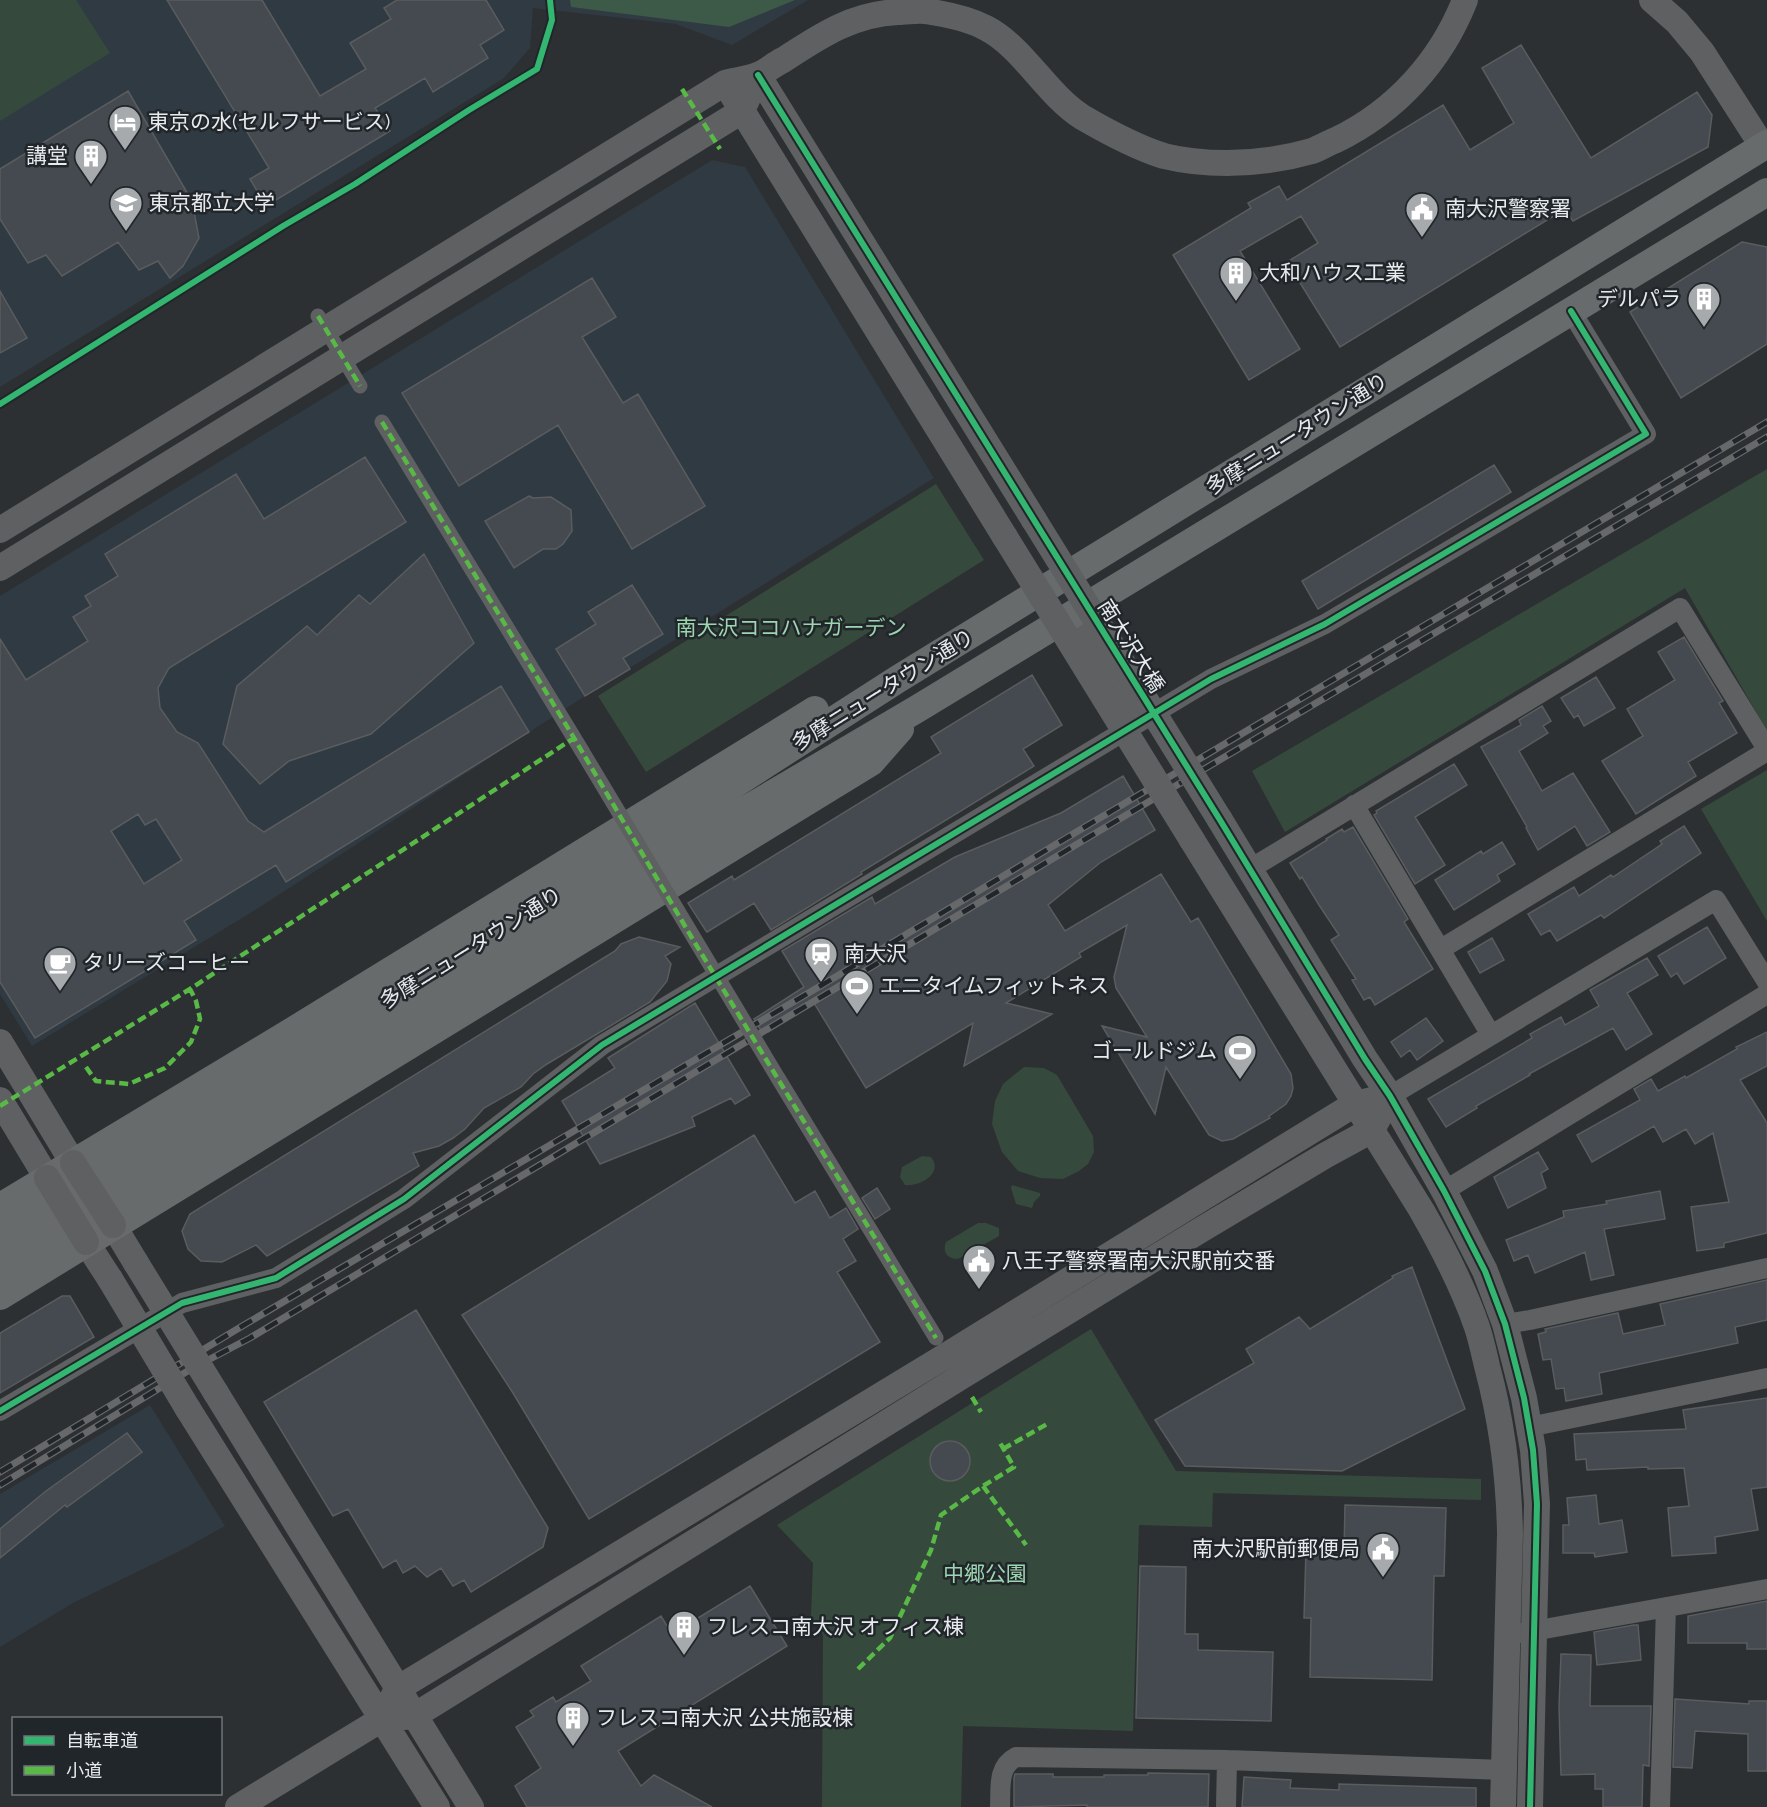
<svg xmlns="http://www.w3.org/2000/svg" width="1767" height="1807" font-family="Raleway,'Noto Sans JP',sans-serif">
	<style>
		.built { fill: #303a42 }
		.green { fill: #36493d }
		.forest { fill: #3d5948 }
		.building { fill: #444a50; stroke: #5a5c5e; stroke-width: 1.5; fill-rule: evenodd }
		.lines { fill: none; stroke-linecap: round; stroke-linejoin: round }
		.pedestrian { stroke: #5e6061; stroke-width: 15 }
		.minor { stroke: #5e6061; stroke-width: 20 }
		.tertiary { stroke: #5e6061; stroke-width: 26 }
		.secondary { stroke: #686b6c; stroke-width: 28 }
		.rail-casing { stroke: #67686a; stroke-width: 7 }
		.rail { stroke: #21262b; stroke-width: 4.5; stroke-dasharray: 14; stroke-linecap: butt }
		.pedestrian-bridge { stroke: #5e6061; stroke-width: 15 }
		.tertiary-bridge { stroke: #5e6061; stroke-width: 26 }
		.quiet { stroke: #58b947; stroke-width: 4.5; stroke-dasharray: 9 4.5; stroke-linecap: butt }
		.cycleway-casing { stroke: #21262b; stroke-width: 10 }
		.cycleway { stroke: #33b770; stroke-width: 6 }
		.labels { text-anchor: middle; stroke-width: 5; stroke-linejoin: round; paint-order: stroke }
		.poi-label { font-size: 21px; fill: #e7ebee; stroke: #21262b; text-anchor: start }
		.street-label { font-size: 21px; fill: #e7ebee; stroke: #21262b }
		.park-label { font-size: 21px; fill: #9cd5af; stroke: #21262b }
	</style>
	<rect width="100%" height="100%" fill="#2d3033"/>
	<path class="built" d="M0,0H808L732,45L676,24L533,8L530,48L504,78L0,387Z
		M712,160L745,167L934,478L585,696L260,907L32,1046L0,994V596Z
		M150,1405L225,1526L180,1551L73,1603L0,1647V1494Z"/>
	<path class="green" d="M0,0H76L110,53L0,121Z
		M1767,469V731L1685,588L1285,832L1252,771Z
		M936,484L984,560L646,772L598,696Z
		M1767,770V921L1701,809Z
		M1024,1067L1044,1068L1057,1075L1093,1136L1094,1152L1088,1164L1079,1171L1063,1179L1040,1178L1018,1171L1002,1152L992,1124L995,1101L1003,1084Z
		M922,1156L931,1157C944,1173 920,1187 905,1185L900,1177L902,1167Z
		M1012,1185L1040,1193V1196L1034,1202L1032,1208L1016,1204L1011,1188Z
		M978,1223H986L999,1228V1236L958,1259C948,1259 942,1253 946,1242Z
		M1091,1329L1176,1471L1481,1479V1500L1213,1493L1212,1527L1139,1525L1133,1731L963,1726L961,1807H822L823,1635L811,1617L813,1563L777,1525Z"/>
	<path class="forest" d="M570,0H795L729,27L571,7Z"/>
	<path class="building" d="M167,0H262L320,96L366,69L350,43L391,19L384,8L397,0H486L504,30L480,45L488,58L433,92L425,78L375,108L390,131L266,206L250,179L269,168Z
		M1521,45L1591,158L1697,92L1712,115L1708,147L1573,221L1565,209L1340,347L1287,262L1318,243L1301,216L1240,251L1300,349L1249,380L1173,255L1251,208L1248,203L1279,186L1287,200L1443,105L1470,150L1514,123L1482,68Z
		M128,91L192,201L199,238L183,266L170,278L158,261L139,270L118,242L62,276L46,255L28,263L0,219V169Z
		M1742,242L1767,247V344L1681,398L1630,312Z
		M592,278L616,317L582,337L623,403L638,394L705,506L632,549L558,425L459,486L402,393Z
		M0,291L27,338L0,353Z
		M365,457L406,522L169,668L158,688L160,708L177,732L198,743L248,821L264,832L501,686L529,732L286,882L276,865L184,921L196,940L35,1038L0,982V639L26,680L88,641L73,617L91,606L85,596L118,576L105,554L236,474L264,519ZM138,814L145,825L156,819L182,860L144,884L111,831Z
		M1494,465L1511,492L1318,609L1302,581Z
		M529,496L533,498L551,497L571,510L572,531L563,544L556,549H543L514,568L485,521Z
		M424,554L474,643L371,734L289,761L260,784L223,744L237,686L307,626L317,635L359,595L370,604Z
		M632,585L663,634L623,658L630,669L585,696L556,649L596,624L588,612Z
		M1684,637L1723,701L1719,703L1737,733L1688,762L1696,776L1636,814L1602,761L1643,736L1627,709L1675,680L1658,652Z
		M1032,675L1062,725L1023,749L1034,766L861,872L862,874L771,930L754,903L707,932L706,931L688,903L732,876L734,880L941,753L931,737Z
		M1596,677L1615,708L1584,726L1578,715L1574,718L1561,698Z
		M1542,706L1551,721L1543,726L1548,733L1519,751L1542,791L1573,773L1610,832L1587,846L1575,826L1538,850L1526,828L1527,827L1481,747L1521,725L1519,720Z
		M1454,764L1467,785L1415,817L1445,865L1415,884L1374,815L1377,813L1376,811Z
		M1123,776L1155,830L1101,862L1048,905L1065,931L1161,874L1191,922L1198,918L1291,1074L1293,1088L1291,1096L1286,1104L1269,1116L1270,1118L1233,1139L1222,1141L1209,1135L1166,1067L1155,1114L1102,1026L1147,1037L1116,988L1114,977L1127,925L1079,953L1081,957L1006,1003L1052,1014L964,1066L973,1023L866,1088L814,1003L768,1032L767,1031L763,1034L754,1019L804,987L782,951L872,897L875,904L955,857L1061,813Z
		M1684,826L1701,853L1604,918L1601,915L1557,941L1550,930L1541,935L1528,914L1574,887L1579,896L1611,875L1613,877L1662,844L1660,841Z
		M1353,827L1408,919L1404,922L1433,969L1375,1005L1370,997L1364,1000L1352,980L1356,979L1331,940L1339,935L1319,905L1302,877L1300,879L1290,863L1327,840L1326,839L1342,829L1344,832Z
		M1502,842L1515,864L1497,875L1500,881L1454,910L1435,880L1481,851L1483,854Z
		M1707,927L1726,958L1684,984L1677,973L1671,977L1658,956Z
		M639,937L680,947L665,956L671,964L667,981L650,1002L547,1064L533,1074L521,1087L484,1108L465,1129L453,1138L439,1146L413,1153L419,1166L267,1256L256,1245L222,1262L201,1261L188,1249L182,1231L190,1214L615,951L621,944Z
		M1492,938L1504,960L1480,973L1468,952Z
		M1647,958L1658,975L1627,993L1652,1034L1626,1050L1613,1028L1529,1074L1530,1075L1476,1106L1477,1108L1446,1127L1428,1099L1532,1038L1530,1034L1561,1017L1565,1025L1599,1006L1590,990Z
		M695,1003L750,1095L735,1104L731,1098L692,1117L695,1126L600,1164L562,1101L615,1068L608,1058Z
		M1426,1018L1443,1041L1417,1060L1410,1050L1401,1057L1391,1042Z
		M1767,1032V1066L1740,1080L1767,1123V1233L1724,1243V1247L1697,1251L1691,1207L1729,1202L1713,1133L1695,1144L1686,1129L1663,1142L1654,1126L1592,1162L1577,1135L1640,1100L1634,1089L1651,1079L1658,1091L1685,1076L1686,1078L1737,1049L1736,1047Z
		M754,1135L795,1203L815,1191L830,1218L846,1208L858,1229L843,1239L856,1261L837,1272L880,1342L589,1519L513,1393L462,1315Z
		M1538,1152L1548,1169L1541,1173L1546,1188L1508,1208L1494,1177Z
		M877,1188L890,1209L875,1219L862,1198Z
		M1660,1191L1665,1219L1604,1229L1614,1275L1591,1280L1585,1252L1535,1273L1528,1255L1514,1261L1506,1240L1564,1217L1563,1211L1607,1204L1606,1201Z
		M1412,1267L1465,1409L1342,1471L1185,1466L1155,1420L1254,1363L1246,1349L1299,1317L1310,1329L1393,1278L1392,1276Z
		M1767,1280V1320L1735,1327L1738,1343L1599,1373L1602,1394L1566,1401L1564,1388L1556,1389L1551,1359L1543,1360L1538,1334L1546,1332L1545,1329L1618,1313L1623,1334L1665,1325L1660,1304Z
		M62,1296H70L94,1337L0,1393V1333Z
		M416,1310L548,1528L543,1547L471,1592L464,1580L453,1586L441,1568L427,1577L415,1566L403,1573L396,1560L383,1568L348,1509L333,1516L264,1402Z
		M1767,1398V1487L1751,1489L1758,1530L1715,1537L1716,1553L1672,1556L1668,1508L1689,1506L1684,1468L1648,1469V1467L1587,1470L1586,1459L1576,1460L1574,1434L1686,1429L1683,1410Z
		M127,1433L142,1452L67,1507L65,1505L0,1558V1529L46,1491Z
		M930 1461a20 20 0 1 1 40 0a20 20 0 1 1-40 0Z
		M1596,1495L1599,1524L1622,1520L1627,1552L1595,1557L1594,1553H1563V1525H1569L1567,1498Z
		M1345,1505L1446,1508L1444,1576H1434L1432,1680L1310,1677L1311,1618H1304L1306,1550L1344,1551Z
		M1140,1566L1186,1567L1185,1634H1198V1650L1273,1652L1271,1721L1136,1718Z
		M750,1586L787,1646L618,1751L641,1786L654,1775L712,1807H527L515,1786L541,1768L516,1727L534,1716L530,1711L553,1697L556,1702L591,1681L581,1666L661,1616L672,1634Z
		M1767,1601V1649H1747V1643H1688V1616Z
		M1634,1625H1638L1641,1660L1597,1665L1594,1632Z
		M1561,1654L1591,1655L1590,1706H1651L1649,1766L1643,1765L1642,1807H1603V1789H1595V1774L1561,1775L1559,1707Z
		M1675,1699L1749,1704V1701H1767V1771H1748V1734L1695,1731L1692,1768L1673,1767Z
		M1148,1773L1209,1774L1208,1807H1087V1805L1014,1807V1778L1015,1774H1053V1777H1104V1775H1148Z
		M1244,1777L1291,1780L1290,1788L1339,1790V1784L1476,1788V1807H1242Z"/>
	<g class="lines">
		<path class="pedestrian" d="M382,422L582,751
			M778,1078L936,1338"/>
		<path class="minor" d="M1075,614L1141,721
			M1354,805L1491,1035
			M1250,869L1680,608L1767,749
			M1441,949L1767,751
			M1390,1096L1716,900L1767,982
			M1444,1191L1767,994
			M1505,1324L1530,1320L1767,1268
			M0,1411L182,1303L276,1278L404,1199L602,1045L1211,679L1325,624L1646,434L1571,311
			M1529,1427L1767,1378
			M1522,1633L1767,1589
			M1000,1807C1001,1788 997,1767 1016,1757L1227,1760L1504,1770
			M1226,1807L1227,1760
			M1660,1807L1666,1607"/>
		<path class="tertiary" d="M1652,0L1677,22L1702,52L1763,147
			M758,75L1034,520
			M733,96L1005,537
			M0,530L725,83C736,80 750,79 760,74C768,70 775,64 783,60C820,36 852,14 898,12C907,12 916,10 925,11C946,14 967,18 986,28C1023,47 1046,94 1082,117C1106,131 1138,148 1164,156C1184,161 1206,163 1227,163C1255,163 1284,159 1312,151C1320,148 1328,143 1336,140C1396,111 1441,61 1465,0
			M0,568L742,111L758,75
			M1220,820L1365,1059L1390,1096L1444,1191L1485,1271L1505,1324L1524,1398L1533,1450L1537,1504L1530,1807
			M1192,840L1422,1211C1443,1248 1463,1286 1477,1327C1481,1339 1484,1353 1487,1366C1502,1422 1509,1477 1510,1534L1503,1807
			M0,1042L73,1163
			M0,1100L47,1178
			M113,1225L136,1263
			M86,1242L110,1279
			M216,1393L471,1807
			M188,1409L437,1807
			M382,1719L397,1689L947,1355L1355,1104L1390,1096
			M238,1807L382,1719L414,1716L959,1378L1199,1231L1326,1155L1372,1130L1390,1096"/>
		<path class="secondary" d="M0,1207L291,1032L815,710
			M0,1237L697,808L898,679L1767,144
			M0,1266L710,831L917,709L1767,192
			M0,1296L871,762L900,729"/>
		<defs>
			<path id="rail" d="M0,1472L244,1325L822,985L1083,828L1767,422
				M0,1485L191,1369L250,1338L1089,837L1767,437"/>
		</defs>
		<use href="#rail" class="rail-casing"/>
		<use href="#rail" class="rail"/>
		<path class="pedestrian-bridge" d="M318,316L360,386
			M582,751L778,1078"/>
		<path class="tertiary-bridge" d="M1034,520L1220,820
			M1005,537L1192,840
			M73,1163L113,1225
			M47,1178L86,1242
			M136,1263L216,1393
			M110,1279L188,1409"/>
		<path class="quiet" d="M682,89L720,149
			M318,316L360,386
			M382,422L574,738L695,943L936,1338
			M86,1067L96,1081L129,1084L165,1068L191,1042L200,1019L196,1001L190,989
			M0,1106L190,989L574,738
			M972,1397L981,1412
			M1003,1449L1049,1423
			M983,1486L1026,1545
			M858,1669L890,1638L931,1550L941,1515L983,1486L1014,1467L999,1441"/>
		<defs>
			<path id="cycleway" d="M758,75L1220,820L1365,1059L1390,1096L1444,1191L1485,1271L1505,1324L1524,1398L1533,1450L1537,1504L1530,1807
				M0,404L283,226L355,184L469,110L537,69L552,20L550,0
				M0,1411L182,1303L276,1278L404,1199L602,1045L1211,679L1325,624L1646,434L1571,311"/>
		</defs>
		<use href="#cycleway" class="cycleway-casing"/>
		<use href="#cycleway" class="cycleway"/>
	</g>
	<defs>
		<symbol id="hotel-pin" viewBox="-11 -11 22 30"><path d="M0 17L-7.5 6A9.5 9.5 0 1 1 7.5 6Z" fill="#a6aaad" stroke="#21262b"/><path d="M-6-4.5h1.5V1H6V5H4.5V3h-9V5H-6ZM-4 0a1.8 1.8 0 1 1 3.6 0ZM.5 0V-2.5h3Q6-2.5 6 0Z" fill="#fff"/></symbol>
		<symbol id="building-pin" viewBox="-11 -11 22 30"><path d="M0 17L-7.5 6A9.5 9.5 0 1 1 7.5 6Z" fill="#a6aaad" stroke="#21262b"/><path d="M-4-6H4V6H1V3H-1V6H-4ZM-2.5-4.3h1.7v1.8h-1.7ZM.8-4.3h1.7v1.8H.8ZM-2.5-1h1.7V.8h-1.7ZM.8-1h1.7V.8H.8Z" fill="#fff"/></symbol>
		<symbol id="university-pin" viewBox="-11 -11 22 30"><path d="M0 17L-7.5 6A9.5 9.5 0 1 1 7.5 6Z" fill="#a6aaad" stroke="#21262b"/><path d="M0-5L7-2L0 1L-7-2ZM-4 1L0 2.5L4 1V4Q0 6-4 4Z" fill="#fff"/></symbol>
		<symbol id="civic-pin" viewBox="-11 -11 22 30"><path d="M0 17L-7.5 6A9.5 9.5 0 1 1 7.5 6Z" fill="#a6aaad" stroke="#21262b"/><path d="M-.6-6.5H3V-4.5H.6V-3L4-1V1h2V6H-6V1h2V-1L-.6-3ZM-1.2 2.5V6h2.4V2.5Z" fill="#fff"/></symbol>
		<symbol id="station-pin" viewBox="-11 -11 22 30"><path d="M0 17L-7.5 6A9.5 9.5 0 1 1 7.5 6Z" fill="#a6aaad" stroke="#21262b"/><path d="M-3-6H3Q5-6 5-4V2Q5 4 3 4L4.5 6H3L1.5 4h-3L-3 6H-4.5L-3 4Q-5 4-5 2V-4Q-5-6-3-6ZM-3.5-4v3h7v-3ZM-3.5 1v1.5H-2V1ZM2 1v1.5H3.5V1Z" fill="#fff"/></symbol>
		<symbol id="cafe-pin" viewBox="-11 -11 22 30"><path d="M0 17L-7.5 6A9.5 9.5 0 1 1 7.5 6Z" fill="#a6aaad" stroke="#21262b"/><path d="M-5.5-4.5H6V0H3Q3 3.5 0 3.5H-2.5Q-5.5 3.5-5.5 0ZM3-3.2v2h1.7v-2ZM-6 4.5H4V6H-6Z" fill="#fff"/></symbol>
		<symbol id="stadium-pin" viewBox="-11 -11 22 30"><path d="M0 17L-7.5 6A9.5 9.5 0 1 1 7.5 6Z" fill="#a6aaad" stroke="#21262b"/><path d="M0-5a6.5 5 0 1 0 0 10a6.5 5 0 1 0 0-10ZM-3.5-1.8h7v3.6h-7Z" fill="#fff"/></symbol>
	</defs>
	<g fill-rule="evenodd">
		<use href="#hotel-pin" x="106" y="103" width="38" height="52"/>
		<use href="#building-pin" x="72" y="137" width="38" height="52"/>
		<use href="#university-pin" x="107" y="184" width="38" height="52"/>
		<use href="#civic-pin" x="1403" y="190" width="38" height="52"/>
		<use href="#building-pin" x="1217" y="254" width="38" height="52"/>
		<use href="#building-pin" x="1685" y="280" width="38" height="52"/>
		<use href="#station-pin" x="802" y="935" width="38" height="52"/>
		<use href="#cafe-pin" x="41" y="944" width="38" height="52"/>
		<use href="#stadium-pin" x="838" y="967" width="38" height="52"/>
		<use href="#stadium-pin" x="1221" y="1032" width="38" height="52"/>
		<use href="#civic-pin" x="960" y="1242" width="38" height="52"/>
		<use href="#civic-pin" x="1364" y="1530" width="38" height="52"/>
		<use href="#building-pin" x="665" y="1608" width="38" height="52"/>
		<use href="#building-pin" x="554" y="1699" width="38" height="52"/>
	</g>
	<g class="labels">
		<g class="poi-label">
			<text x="148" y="129">東京の水(セルフサービス)</text>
			<text x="68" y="163" text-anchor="end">講堂</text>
			<text x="149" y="210">東京都立大学</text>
			<text x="1445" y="216">南大沢警察署</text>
			<text x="1259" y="280">大和ハウス工業</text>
			<text x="1681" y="306" text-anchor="end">デルパラ</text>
			<text x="844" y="961">南大沢</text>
			<text x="83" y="970">タリーズコーヒー</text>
			<text x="880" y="993">エニタイムフィットネス</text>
			<text x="1217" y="1058" text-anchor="end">ゴールドジム</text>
			<text x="1002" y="1268">八王子警察署南大沢駅前交番</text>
			<text x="1360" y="1556" text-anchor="end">南大沢駅前郵便局</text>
			<text x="707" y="1634">フレスコ南大沢 オフィス棟</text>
			<text x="596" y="1725">フレスコ南大沢 公共施設棟</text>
		</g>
		<g class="street-label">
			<text transform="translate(1297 434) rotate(-32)" y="7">多摩ニュータウン通り</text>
			<text transform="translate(1131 646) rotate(58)" y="7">南大沢大橋</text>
			<text transform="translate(883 690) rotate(-32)" y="7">多摩ニュータウン通り</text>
			<text transform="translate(471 948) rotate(-32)" y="7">多摩ニュータウン通り</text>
		</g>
		<g class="park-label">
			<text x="791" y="635">南大沢ココハナガーデン</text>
			<text x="985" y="1581">中郷公園</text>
		</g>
	</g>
	<rect x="12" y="1717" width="210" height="78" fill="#21262b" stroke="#707579" stroke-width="1.5"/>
	<rect x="24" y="1736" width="30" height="9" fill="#33b770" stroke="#707579" stroke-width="1.5"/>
	<text x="66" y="1747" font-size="18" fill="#e7ebee">自転車道</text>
	<rect x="24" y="1766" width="30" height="9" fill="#58b947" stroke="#707579" stroke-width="1.5"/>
	<text x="66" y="1777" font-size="18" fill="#e7ebee">小道</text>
</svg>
